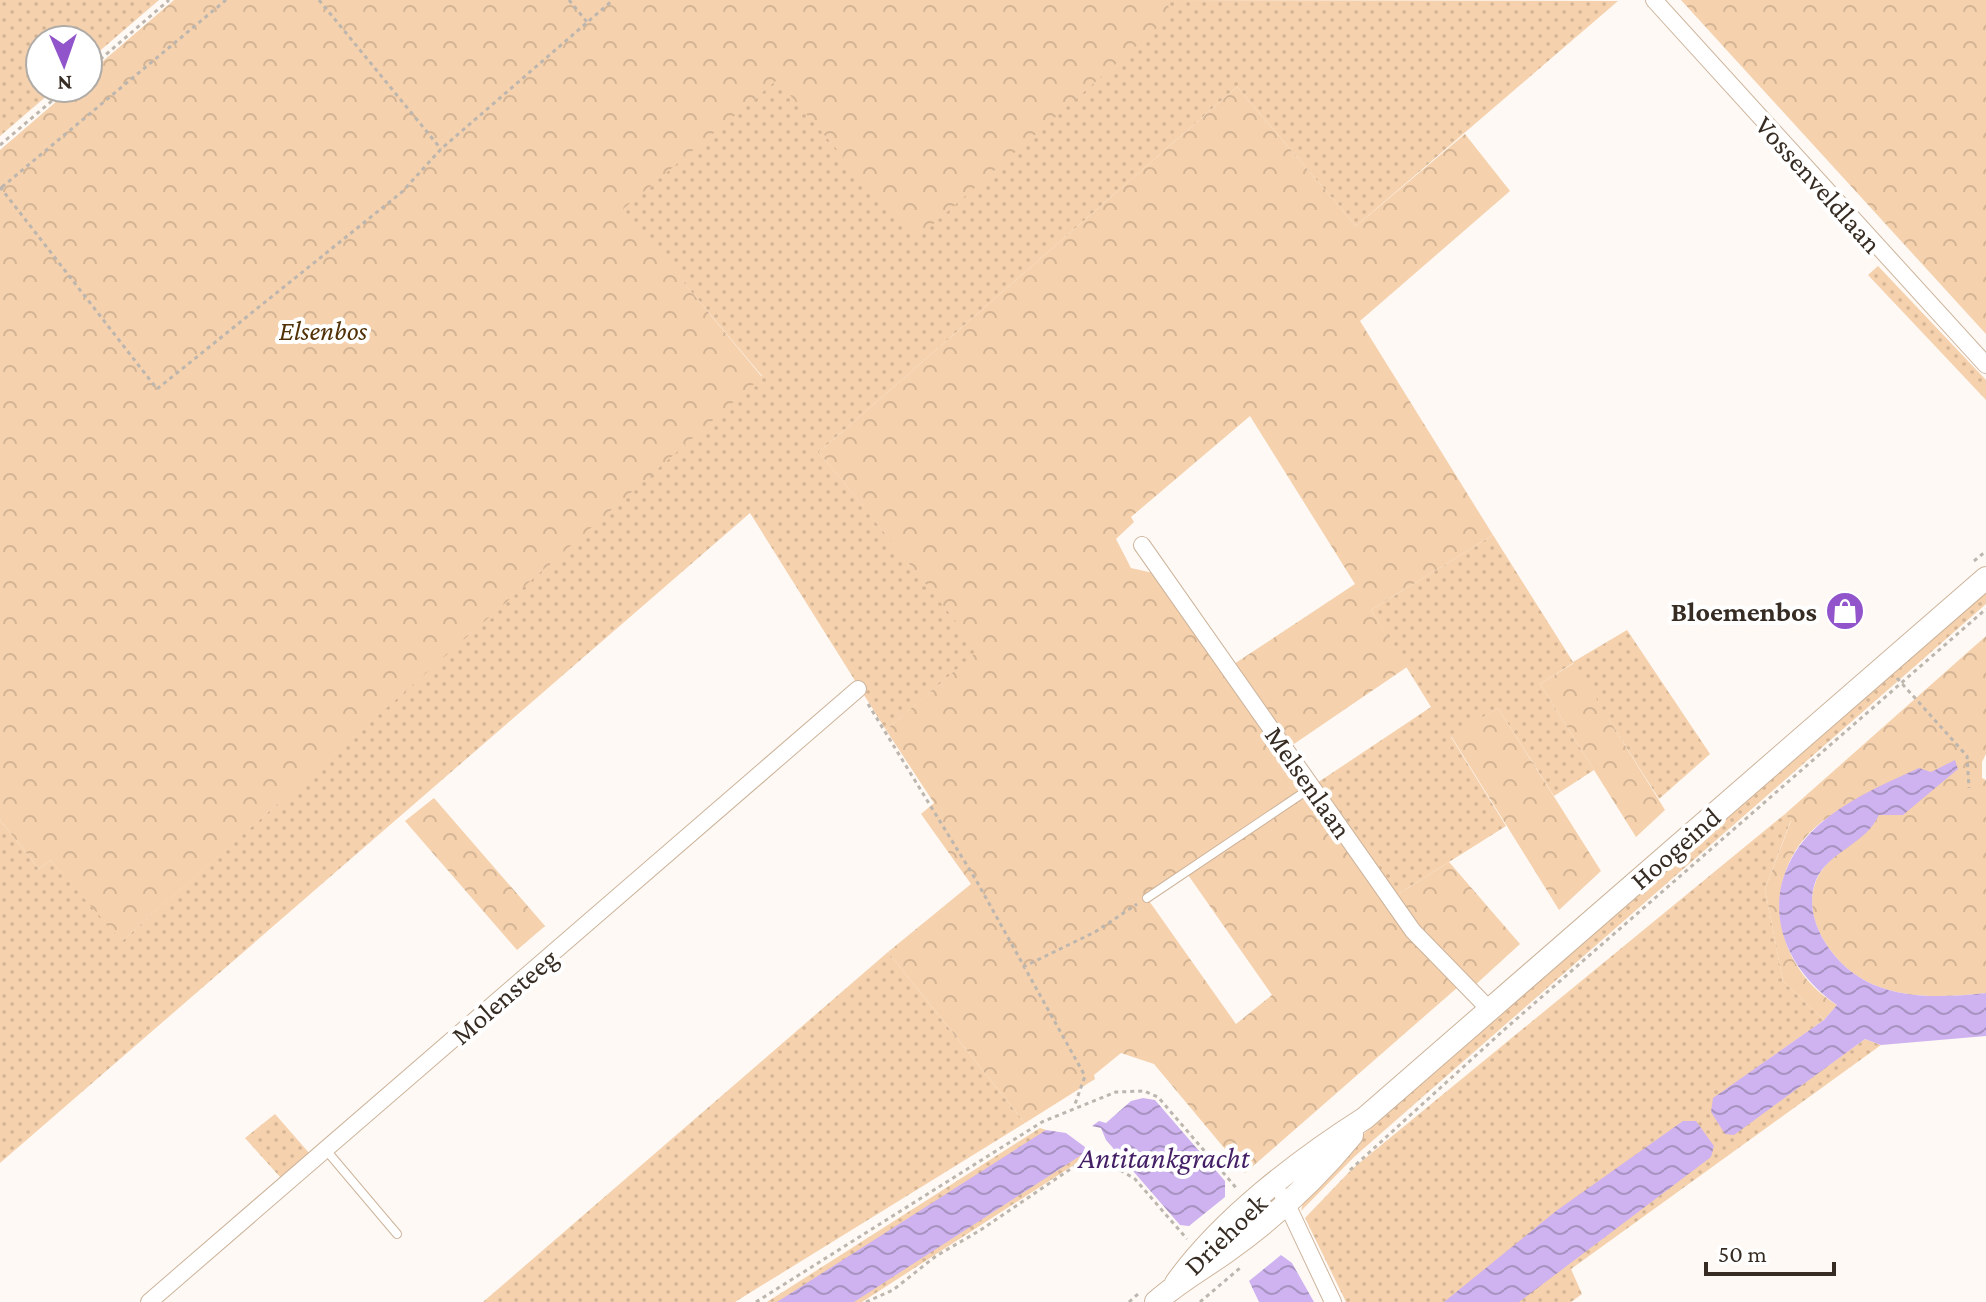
<svg xmlns="http://www.w3.org/2000/svg" width="1986" height="1302" font-family="'Crimson Pro',serif">
	<style>
		.grass { fill: url(#grass-dots) }
		.forest { fill: url(#forest-crowns); fill-rule: evenodd }
		.water { fill: url(#water-waves) }
		.lines { fill: none; stroke-linecap: round; stroke-linejoin: round }
		.service-casing { stroke: #cdb49c; stroke-width: 10 }
		.minor-casing { stroke: #cdb49c; stroke-width: 18 }
		.secondary-casing { stroke: #cdb49c; stroke-width: 24 }
		.path { stroke: #bcb6af; stroke-width: 3; stroke-dasharray: 4 4; stroke-linecap: butt }
		.service { stroke: #fff; stroke-width: 8 }
		.minor { stroke: #fff; stroke-width: 16 }
		.secondary { stroke: #fff; stroke-width: 22 }
		.labels { text-anchor: middle; stroke-width: 8; stroke-linejoin: round; paint-order: stroke }
		.street-label { font-size: 28px; fill: #362c23; stroke: #fff }
		.park-label { font-size: 28px; font-style: italic; fill: #523107; stroke: #fff }
		.poi-label { font-size: 28px; font-weight: bold; fill: #362c23; stroke: #fff; text-anchor: end }
		.water-label { font-size: 30px; font-style: italic; fill: #441f65; stroke: #fff }
	</style>
	<defs>
		<pattern id="grass-dots" width="8" height="8" patternUnits="userSpaceOnUse" patternTransform="scale(2)"><rect width="8" height="8" fill="#f5d1ad"/><path d="M2 2h.1M6 6h.1" fill="none" stroke="#d3b495" stroke-width="1.8" stroke-linecap="round"/></pattern>
		<pattern id="forest-crowns" width="20" height="18" patternUnits="userSpaceOnUse" patternTransform="scale(2)"><rect width="20" height="18" fill="#f5d1ad"/><path d="M2 6a3 3 0 1 1 6 0M12 15a3 3 0 1 1 6 0" fill="none" stroke="#d3b495"/></pattern>
		<pattern id="water-waves" width="16" height="10" patternUnits="userSpaceOnUse" patternTransform="scale(2)"><rect width="16" height="10" fill="#ceb3f0"/><path d="M0 5q4-4 8 0t8 0" fill="none" stroke="#a892c2"/></pattern>
	</defs>
	<rect width="100%" height="100%" fill="#fef9f4"/>
	<path class="grass" d="M0,0H159L88,61V40H40V88H56L0,136Z
		M1162,0L1618,1L1356,226L1237,87L819,452L980,650L886,730L750,513L0,1163V820L39,869L50,860L123,940L762,376L622,209L777,79Z
		M1878,266L1986,380V400L1868,275Z
		M1493,535L1573,662L1627,630L1710,754L1659,799L1573,663L1540,684L1594,770L1554,796L1498,708L1451,737L1506,826L1395,896L1317,783L1431,707L1371,610Z
		M1986,592V604L1354,1157L1301,1211L1304,1199L1359,1138Z
		M1785,814L1791,820L1765,889L1783,981L1824,1020L1714,1098L1734,1134L1865,1039L1881,1045L1571,1269L1582,1294L1571,1302H1346L1305,1218L1352,1169Z
		M888,952L1025,1123L735,1302H483Z
		M275,1114L310,1154L281,1178L245,1138Z
		M1040,1128L1046,1130L1044,1136L784,1302H767Z
		M1075,1154H1083L1080,1161L862,1302H846Z"/>
	<path class="forest" d="M174,0H1163L1174,13L915,240L777,80L623,209L762,377L122,941L50,860L39,869L0,820V150L72,88H88V74Z
		M1681,0H1986V334Z
		M1237,87L1356,226L1465,134L1510,191L1360,321L1493,535L1371,610L1407,667L1291,746L1234,664L1355,584L1250,416L1131,517L1134,522L1116,539L1131,568L1153,573L1458,987L1245,1173L1154,1064L1121,1053L1094,1075L1095,1079L1025,1123L888,952L971,884L921,814L934,803L886,730L979,650L819,452ZM1186,872L1272,995L1236,1024L1147,898Z
		M1986,636V754L1982,762V778L1986,780V993C1923,1000 1859,1000 1823,939C1813,921 1808,901 1816,881C1824,860 1862,831 1879,814L1903,815L1931,772L1925,771C1894,786 1858,797 1830,816C1758,863 1766,962 1837,1005L1824,1020L1783,981L1765,889L1791,821L1785,814Z
		M1574,663L1665,810L1636,837L1540,684Z
		M1498,708L1601,871L1559,910L1451,736Z
		M434,798L545,926L517,950L405,821Z
		M1449,862L1520,944L1474,986L1424,937L1395,896Z"/>
	<path class="water" d="M1955,760L1958,769L1903,815H1879C1865,845 1829,851 1816,880C1808,900 1813,921 1823,939C1859,1000 1923,1000 1986,993V1036L1881,1045L1865,1039L1734,1135L1725,1134L1711,1112L1713,1098L1824,1020L1837,1005C1765,955 1757,869 1831,815C1858,795 1888,782 1919,768L1931,772Z
		M1143,1098L1155,1100L1225,1181V1197L1189,1226L1180,1225L1106,1140L1101,1128L1092,1126L1099,1121L1106,1123L1131,1101Z
		M1683,1121H1696L1714,1146L1711,1157L1519,1302H1444L1556,1211Z
		M1046,1130L1066,1133L1085,1147L1083,1154L854,1302H777Z
		M1281,1255L1292,1263L1314,1302H1259L1249,1281Z"/>
	<g class="lines">
		<defs>
			<path id="service" d="M1147,898L1312,787
				M326,1150L397,1234"/>
			<path id="minor" d="M1654,0L1986,365
				M1142,545L1413,931L1489,1009
				M1283,1196L1333,1302
				M149,1302L858,689"/>
			<path id="secondary" d="M1176,1283C1222,1219 1299,1160 1365,1118L1986,578
				M1156,1302C1178,1282 1202,1269 1226,1252C1271,1220 1317,1178 1352,1135"/>
		</defs>
		<use href="#service" class="service-casing"/>
		<use href="#minor" class="minor-casing"/>
		<use href="#secondary" class="secondary-casing"/>
		<path class="path" d="M319,0L441,149
			M569,0L587,22
			M88,70L169,0
			M0,145L67,88
			M0,187L157,389L402,192L441,149L613,0
			M2,187L226,0
			M1974,561L1986,551
			M1897,678L1967,756L1969,788
			M868,704L976,880L1085,1076L1074,1107
			M1023,967L1095,932L1137,904
			M1350,1170L1505,1029L1986,609
			M756,1302L1042,1122L1116,1092L1144,1091L1158,1097L1238,1190
			M866,1302L893,1290L936,1256L979,1231L1075,1166L1098,1165L1120,1170L1135,1179L1187,1239
			M1129,1302L1138,1294
			M1200,1302L1240,1268"/>
		<use href="#service" class="service"/>
		<use href="#minor" class="minor"/>
		<use href="#secondary" class="secondary"/>
	</g>
	<defs>
		<symbol id="shop-disc" viewBox="-11 -11 22 22"><circle r="9.5" fill="#9154cb" stroke="#fff"/><path d="M-5-2.5h2.3a2.7 3.5 0 0 1 5.4 0H5L5.5 6h-11ZM-1.5-2.5h3a1.5 2.3 0 0 0-3 0Z" fill="#fff"/></symbol>
	</defs>
	<g fill-rule="evenodd">
		<use href="#shop-disc" x="1823" y="589" width="44" height="44"/>
	</g>
	<g class="labels">
		<g class="street-label">
			<text transform="translate(1819 184) rotate(48)" y="10">Vossenveldlaan</text>
			<text transform="translate(1309 782) rotate(55)" y="10">Melsenlaan</text>
			<text transform="translate(1675 848) rotate(-41)" y="10">Hoogeind</text>
			<text transform="translate(504 996) rotate(-41)" y="10">Molensteeg</text>
			<text transform="translate(1225 1234) rotate(-44)" y="10">Driehoek</text>
		</g>
		<g class="park-label">
			<text x="323" y="340">Elsenbos</text>
		</g>
		<g class="poi-label">
			<text x="1817" y="621">Bloemenbos</text>
		</g>
		<g class="water-label">
			<text x="1164" y="1168">Antitankgracht</text>
		</g>
	</g>
	<g transform="translate(64 64) rotate(178)"><circle r="38" fill="#ffffff" stroke="#afaba7" stroke-width="2"/>
	<path d="M0-6L14 30L0 20L-14 30Z" fill="#9154cb"/>
	<text y="-12" font-size="22" font-weight="bold" text-anchor="middle" fill="#362c23">N</text>
	</g>
	<path d="M1706 1262v12h128v-12" fill="none" stroke="#362c23" stroke-width="4"/>
	<text x="1718" y="1262" font-size="24" fill="#362c23" stroke="#ffffff" stroke-width="6" paint-order="stroke">50 m</text>
</svg>
